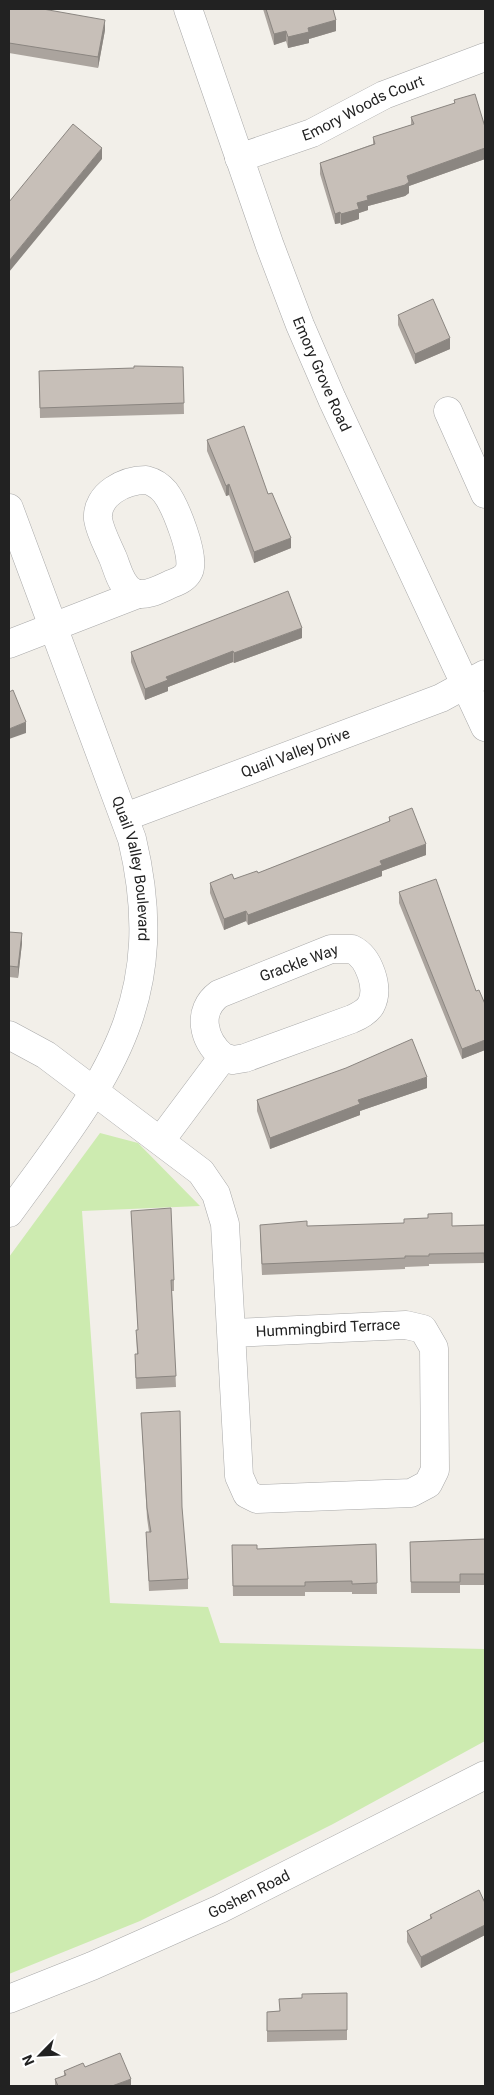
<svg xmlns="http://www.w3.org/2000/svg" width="494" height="2095" font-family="Roboto,sans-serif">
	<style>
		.grass { fill: #cdebb0 }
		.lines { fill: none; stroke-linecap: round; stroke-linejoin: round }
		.minor-casing { stroke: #a9a9a9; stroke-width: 29 }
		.minor { stroke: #fff; stroke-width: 28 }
		.wall { fill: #aba49e }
		.shaded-wall { fill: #8b8681 }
		.building { fill: #c7bfb8; stroke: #8b8681 }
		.labels { text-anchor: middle; stroke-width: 4; stroke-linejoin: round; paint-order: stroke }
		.street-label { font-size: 15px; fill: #222; stroke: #fff }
	</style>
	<rect width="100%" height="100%" fill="#f2efe9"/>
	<path class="grass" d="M100,1133L138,1143L200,1206L82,1211L110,1603L208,1607L220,1643L485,1649V1741L333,1824L140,1921L9,1974V1257Z"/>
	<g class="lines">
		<defs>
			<g id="minor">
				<path id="s1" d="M188,9L270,246L300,325L332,399L485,727"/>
				<path id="s2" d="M239,158L312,133L384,95L485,57"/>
				<path d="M448,411L485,494"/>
				<path d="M146,480C154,482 160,486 165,492C175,505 196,557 189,571C186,578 177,582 171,584C160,589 146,597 135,593C121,588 118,570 113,558C108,546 100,532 98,519C96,494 125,480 146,480Z"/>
				<path id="s3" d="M9,508L132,839C172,1007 101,1086 9,1213"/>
				<path d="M9,644L138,594"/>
				<path id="s4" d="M125,817L441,698L485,674"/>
				<path d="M9,1035L46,1055L201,1172L216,1194L225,1224L239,1476L247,1494L257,1499L411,1493L428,1484L435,1470L434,1348L423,1329L406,1325L233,1333"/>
				<path d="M161,1140L223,1057L233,1060L245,1058L352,1019C359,1016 367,1012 371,1005C380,988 369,957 352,949H331L219,994C196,1011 203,1040 223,1057"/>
				<path id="s5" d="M9,1999L92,1966L220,1909L485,1775"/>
			</g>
		</defs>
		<use href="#minor" class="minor-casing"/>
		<use href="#minor" class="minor"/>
	</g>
	<path class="wall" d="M9,9L105,30L98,68L9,53Z
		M263,9H333L336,31L309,39V43L288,48L286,41L274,45Z
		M454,100L485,127V159L409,186V193L405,196L368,206V210L359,213V219L341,225L340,223L335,224L320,174V163L373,144V137L411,125V117L454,104Z
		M398,315L450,349L415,364L398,325Z
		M183,367L184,414L40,418L39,371Z
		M207,440L268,494L291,548L254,563L229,495L226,496L207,451Z
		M302,638L234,663L233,662L168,687V691L145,700L131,662V652Z
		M389,817L426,855L382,871V876L248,925L246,921L224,930L210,893V883L234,879L258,873L389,822Z
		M399,892L476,991L485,1004V1050L462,1059L399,903Z
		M9,932L22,943L18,978L9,977Z
		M427,1088L360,1111V1115L270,1149L257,1111V1100Z
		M131,1211L174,1280V1291H172L176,1387L136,1389L135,1354H137L136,1330H138Z
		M485,1225V1278L484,1263L429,1264V1266L405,1267V1269L262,1275L260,1235L307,1226H452Z
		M141,1413L188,1579V1589L149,1591L146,1532H149L147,1518Z
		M485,1539V1585H460V1593H411L410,1542Z
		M376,1544L377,1594H352V1592H305V1596H233L232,1545L257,1549Z
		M485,1903V1935L421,1968L407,1942V1931L430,1919V1915Z
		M347,1993V2040L267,2042V2012L279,2011L302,1998Z
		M85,2067L131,2086H55V2079L64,2076V2071Z"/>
	<path class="shaded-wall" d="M105,20V30L98,68V57Z
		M336,20V31L309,39V43L288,48V37L308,28Z
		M286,31V41L274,45V34Z
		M102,148V159L9,272V261Z
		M485,148V159L409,186V193L405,196L368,206V210L359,213V219L341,225V214L367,196L407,176Z
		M340,212V223L335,224V214Z
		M450,338V349L415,364V354Z
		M229,484V495L226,496V486Z
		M291,538V548L254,563V552Z
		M302,628V638L234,663V653Z
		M233,651V662L168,687V691L145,700V689L166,677Z
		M26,722V733L9,739V729Z
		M426,844V855L382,871V876L248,925V915L380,861Z
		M246,911V921L224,930V919Z
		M22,933V943L18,978V967Z
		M485,1040V1050L462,1059V1049Z
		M427,1077V1088L360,1111V1115L270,1149V1138L358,1100Z
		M485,1925V1935L421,1968V1957Z
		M131,2079V2086H112Z"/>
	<path class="building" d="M9,9H43L105,20L98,57L9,43Z
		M266,9H333L336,20L308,28L309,32L288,37L286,31L274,34Z
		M475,94L485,127V148L407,176L409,182L405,185L367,196L368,200L357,203L359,209L341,214L340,212L335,214L320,163L375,144L373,137L414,124L411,117L455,103L454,100Z
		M73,124L102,148L9,261V202Z
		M433,299L450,338L415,354L398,315Z
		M134,366L183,367L184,403L40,408L39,371L134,368Z
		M244,426L268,494L272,493L291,538L254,552L229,484L226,486L207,440Z
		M288,591L302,628L234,653L233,651L166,677L168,680L145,689L131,652Z
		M13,690L26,722L9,729V692Z
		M412,808L426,844L380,861L382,865L248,915L246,911L224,919L210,883L232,874L234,879L257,871L258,873L390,821L389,817Z
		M436,879L476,991L479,990L485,1004V1040L462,1049L399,892Z
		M9,932L22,933L18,967L9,966Z
		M412,1039L427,1077L358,1100L360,1104L270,1138L257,1100L346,1068Z
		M171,1208L174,1280H171L176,1376L136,1378L135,1354H138L136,1330H138L131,1211Z
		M452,1213V1226L485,1225V1268L484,1253L429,1254V1256H405V1258L262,1264L260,1225L307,1221V1226L404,1223V1219L428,1218V1214Z
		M180,1411L182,1507L188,1579L149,1581L146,1532H151L147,1508L141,1413Z
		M485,1539V1574H460V1582H411L410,1542Z
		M376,1544L377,1583L352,1584V1581L305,1582V1586H233L232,1545H257V1549Z
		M479,1890L485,1903V1925L421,1957L407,1931L432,1918L430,1915Z
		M347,1993V2030L267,2031V2012L280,2011L279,1999L302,1998V1994Z
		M120,2053L131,2079L112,2086H58L55,2079L66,2075L64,2071L83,2063L85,2067Z"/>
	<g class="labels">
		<g class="street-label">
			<text dy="5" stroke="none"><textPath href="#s2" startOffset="134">Emory Woods Court</textPath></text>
			<text dy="5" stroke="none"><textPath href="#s1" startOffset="389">Emory Grove Road</textPath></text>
			<text dy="5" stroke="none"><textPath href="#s4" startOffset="182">Quail Valley Drive</textPath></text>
			<text dy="5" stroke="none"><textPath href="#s3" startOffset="382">Quail Valley Boulevard</textPath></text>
			<text transform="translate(299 963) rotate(-20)" y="5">Grackle Way</text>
			<text transform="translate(328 1328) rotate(-3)" y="5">Hummingbird Terrace</text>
			<text dy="5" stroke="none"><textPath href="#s5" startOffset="262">Goshen Road</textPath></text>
		</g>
	</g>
	<rect width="494" height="2095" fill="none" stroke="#222222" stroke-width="20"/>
	<g transform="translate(40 2055) rotate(246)" stroke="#ffffff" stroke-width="4" paint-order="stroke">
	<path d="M0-4L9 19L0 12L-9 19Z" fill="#222222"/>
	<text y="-8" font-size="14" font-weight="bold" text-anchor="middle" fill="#222222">N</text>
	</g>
</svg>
